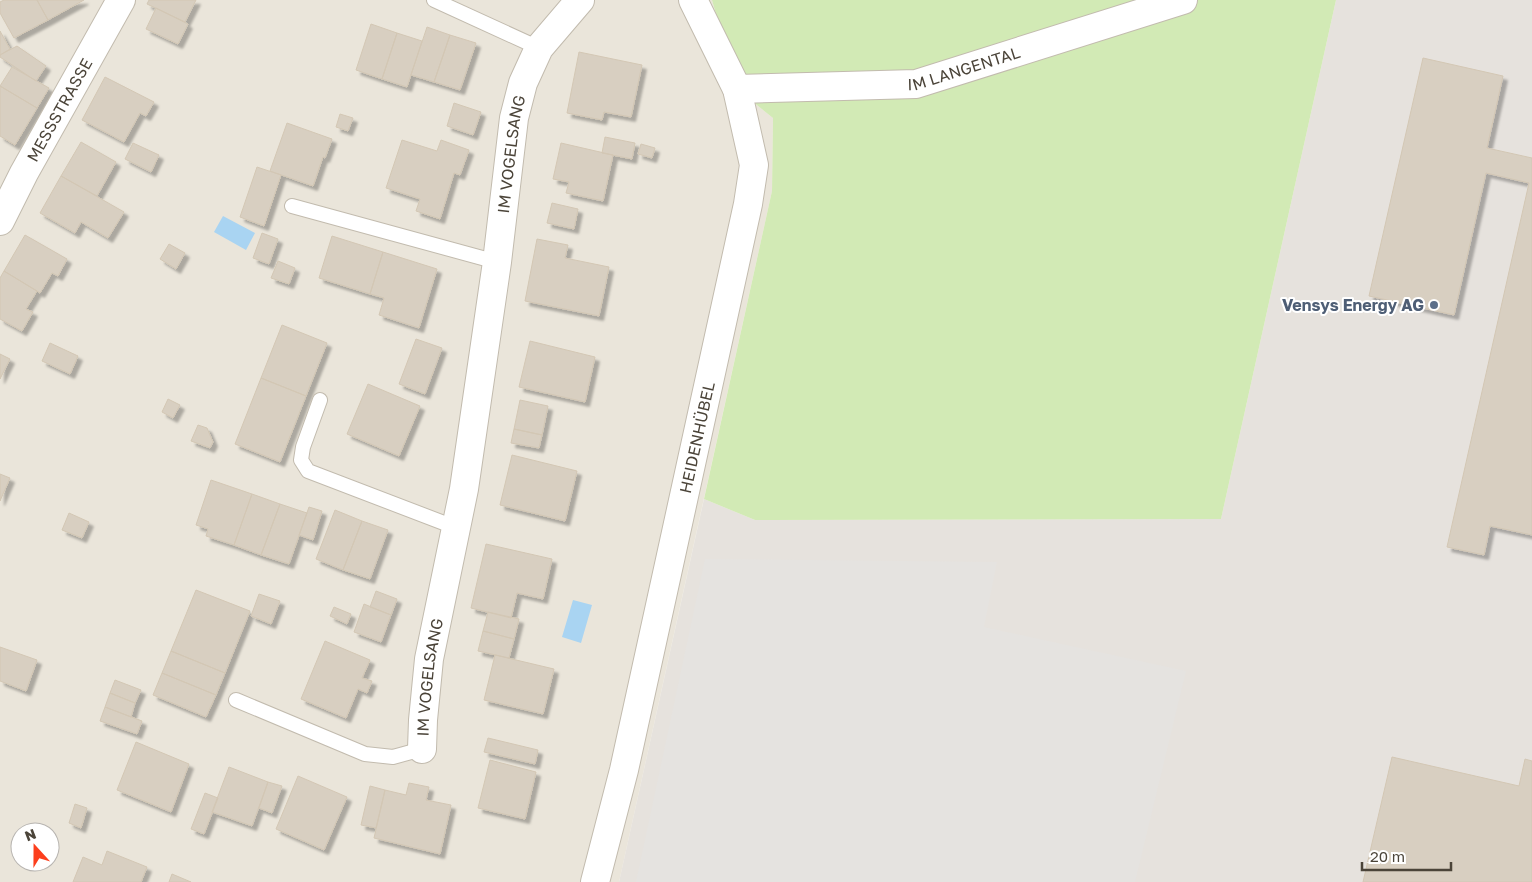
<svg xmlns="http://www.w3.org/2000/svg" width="1532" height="882" font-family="'Golos Text',sans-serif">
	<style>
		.residential { fill: #eae5da; fill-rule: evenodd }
		.industrial { fill: #e6e2dd }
		.green { fill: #d2eab5 }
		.parking { fill: #e5e3e0 }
		.water { fill: #a9d4f2 }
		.building { fill: #d8cfc1; stroke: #d3c7b4; filter: url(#shadow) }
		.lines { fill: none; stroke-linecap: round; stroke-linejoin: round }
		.service-casing { stroke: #c2bbae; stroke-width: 16 }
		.minor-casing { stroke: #c2bbae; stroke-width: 30 }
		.service { stroke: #fff; stroke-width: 14 }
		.minor { stroke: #fff; stroke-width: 28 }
		.service-dot { fill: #5c6f8a; stroke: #fff; stroke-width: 2 }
		.labels { text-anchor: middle; stroke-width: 4; stroke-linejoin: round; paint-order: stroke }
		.street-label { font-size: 16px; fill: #4b4439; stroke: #fff }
		.service-label { font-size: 16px; font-weight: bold; fill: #4e5e75; stroke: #fff; text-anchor: end }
	</style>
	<defs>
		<filter id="shadow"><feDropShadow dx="4.5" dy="4.5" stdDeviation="1" flood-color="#0004"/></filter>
	</defs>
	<rect width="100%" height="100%" fill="#f6f3ec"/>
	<path class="residential" d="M0,0H712L737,89L773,118L772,191L619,882H0ZM20,832H50V862H20Z"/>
	<path class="industrial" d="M1336,0H1532V882H619L704,499L755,520L1221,519Z"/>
	<path class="green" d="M712,0H1336L1221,519L755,520L704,499L772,191L773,118L737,89Z"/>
	<path class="parking" d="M705,559L997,562L984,627L1186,671L1135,882H636Z"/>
	<path class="water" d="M223,216L255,233L246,250L214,232Z
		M573,600L592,605L581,643L562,637Z"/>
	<path class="building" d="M4,0H37L48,20L14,38L0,13V2Z
		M37,0H84L48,20Z
		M149,0H196L185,22L147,4Z
		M156,8L188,24L178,44L146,29Z
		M371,24L397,33L382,79L356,70Z
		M427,27L450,35L434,82L411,75Z
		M0,31L10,49L0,55Z
		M397,33L422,41L407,87L382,79Z
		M450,35L476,43L460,90L434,82Z
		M17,46L46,66L36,81L0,57V55Z
		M579,52L642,65L631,117L604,112L602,120L567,113Z
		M1423,58L1503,76L1487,148L1532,158V535L1490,526L1484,555L1447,547L1529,183L1486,173L1454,315L1369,296Z
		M12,67L49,88L37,108L0,86Z
		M105,77L154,102L146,116L140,113L124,142L82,120Z
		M0,86L37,108L15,145L0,136Z
		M454,103L481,112L473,135L447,126Z
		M340,114L353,118L348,131L336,127Z
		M287,123L332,139L325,158L323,157L313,186L270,171Z
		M605,137L635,143L632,159L602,153Z
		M402,140L437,151L441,140L469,150L460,175L454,173L440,219L416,211L420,199L386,188Z
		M81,142L116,162L97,196L61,176Z
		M133,143L159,155L151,172L125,159Z
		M561,143L613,155L603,201L566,193L569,182L553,179Z
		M641,144L655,148L652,158L638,154Z
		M257,167L281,175L264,226L240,217Z
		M61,176L124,212L108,238L81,222L75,233L40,213Z
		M552,203L578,209L574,229L547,223Z
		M262,233L278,239L269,264L253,258Z
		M25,235L67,259L58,276L52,273L40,293L4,271Z
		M332,236L383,252L370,294L319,278Z
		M537,239L568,245L565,258L609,267L599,316L525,301Z
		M169,244L185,253L176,269L160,259Z
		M383,252L437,269L419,328L379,315L384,298L370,294Z
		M278,261L295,268L289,284L271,278Z
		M4,271L37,291L26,309L33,312L22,331L0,319V278Z
		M282,325L327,343L306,396L261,378Z
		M416,339L442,348L425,394L399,384Z
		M530,341L595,357L585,402L519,387Z
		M50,343L78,356L70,374L42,361Z
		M0,354L10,359L0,379Z
		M261,378L306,396L280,462L235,444Z
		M368,384L420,406L399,456L347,434Z
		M168,399L180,405L173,418L162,412Z
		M520,400L548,406L542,435L514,429Z
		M198,425L207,428L213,442L210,448L191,441Z
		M514,429L542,435L539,448L511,443Z
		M512,455L577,471L565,521L500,505Z
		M0,474L10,478L0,501Z
		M211,480L252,494L234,545L206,536L208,529L196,525Z
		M252,494L280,504L261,555L234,545Z
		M280,504L307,513L289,564L261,555Z
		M309,507L322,511L313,540L299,535Z
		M335,510L362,521L343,570L316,559Z
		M69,513L89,522L82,538L62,530Z
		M362,521L388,530L370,579L343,570Z
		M486,544L552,559L543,599L517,593L511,618L471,608Z
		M196,590L250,611L225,673L171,651Z
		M376,591L397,599L391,615L370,607Z
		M259,594L280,601L271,624L251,616Z
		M364,604L391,615L381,642L354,632Z
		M334,607L351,614L347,624L330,616Z
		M488,612L519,619L514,639L483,631Z
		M483,631L514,639L509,658L478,651Z
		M325,641L370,660L362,678L372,681L367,693L358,689L346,718L301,699Z
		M0,647L37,660L26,691L0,681Z
		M171,651L225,673L216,695L162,673Z
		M495,655L554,669L543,714L484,700Z
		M162,673L216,695L206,717L153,695Z
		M115,680L141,690L135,703L110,693Z
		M110,693L135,703L131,717L105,707Z
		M105,707L142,721L137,734L100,721Z
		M488,738L538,750L535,764L484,752Z
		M136,742L189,764L171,812L117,790Z
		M1392,757L1519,786L1525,759L1532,761V882H1363Z
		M490,760L536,772L525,819L478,808Z
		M229,767L268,782L252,826L212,812Z
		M298,776L347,797L324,850L276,829Z
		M268,782L282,786L272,813L259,808Z
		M409,783L429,787L426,800L451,805L440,854L374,838L385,790L406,795Z
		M370,786L385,790L376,828L361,825Z
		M205,793L218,798L204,834L191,829Z
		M75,804L87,808L81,828L69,823Z
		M107,851L147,867L141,882H73L83,857L102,865Z
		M172,874L191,882H169Z"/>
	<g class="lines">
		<defs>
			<path id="service" d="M434,0L539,48
				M292,206L497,262
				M320,400L303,447L301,460L308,471L457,528
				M236,700L365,754L393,757L422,749"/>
			<g id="minor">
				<path id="s1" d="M737,89L916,84L1183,0"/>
				<path id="s2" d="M0,221L24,173L121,0"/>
				<path id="s3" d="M422,749L423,720L429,659L464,489L497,262L514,118L523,83L539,48L580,0"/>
				<path id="s4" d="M595,882L624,770L748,204L754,165L737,89L693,0"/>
			</g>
		</defs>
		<use href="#service" class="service-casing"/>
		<use href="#minor" class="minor-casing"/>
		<use href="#service" class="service"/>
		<use href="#minor" class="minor"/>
	</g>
	<circle class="service-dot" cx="1434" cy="305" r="5"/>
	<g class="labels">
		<g class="street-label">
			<text dy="6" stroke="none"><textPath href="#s1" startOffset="229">IM LANGENTAL</textPath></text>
			<text dy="6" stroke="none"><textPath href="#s2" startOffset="126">MESSSTRASSE</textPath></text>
			<text dy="6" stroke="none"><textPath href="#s3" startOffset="602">IM VOGELSANG</textPath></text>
			<text dy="6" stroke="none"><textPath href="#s4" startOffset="456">HEIDENHÜBEL</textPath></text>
			<text dy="6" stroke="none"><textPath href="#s3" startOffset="72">IM VOGELSANG</textPath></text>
		</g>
		<g class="service-label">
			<text x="1424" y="311">Vensys Energy AG</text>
		</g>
	</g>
	<g transform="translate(35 847) rotate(339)"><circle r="24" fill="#ffffff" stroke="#b7b4b0"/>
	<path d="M0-4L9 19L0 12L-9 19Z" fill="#fc3f1d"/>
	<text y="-8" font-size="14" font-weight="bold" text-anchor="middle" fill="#4b4439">N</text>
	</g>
	<path d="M1362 862v8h89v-8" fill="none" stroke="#4b4439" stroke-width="2.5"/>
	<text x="1370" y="862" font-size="15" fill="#4b4439" stroke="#ffffff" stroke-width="4" paint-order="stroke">20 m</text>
</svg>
